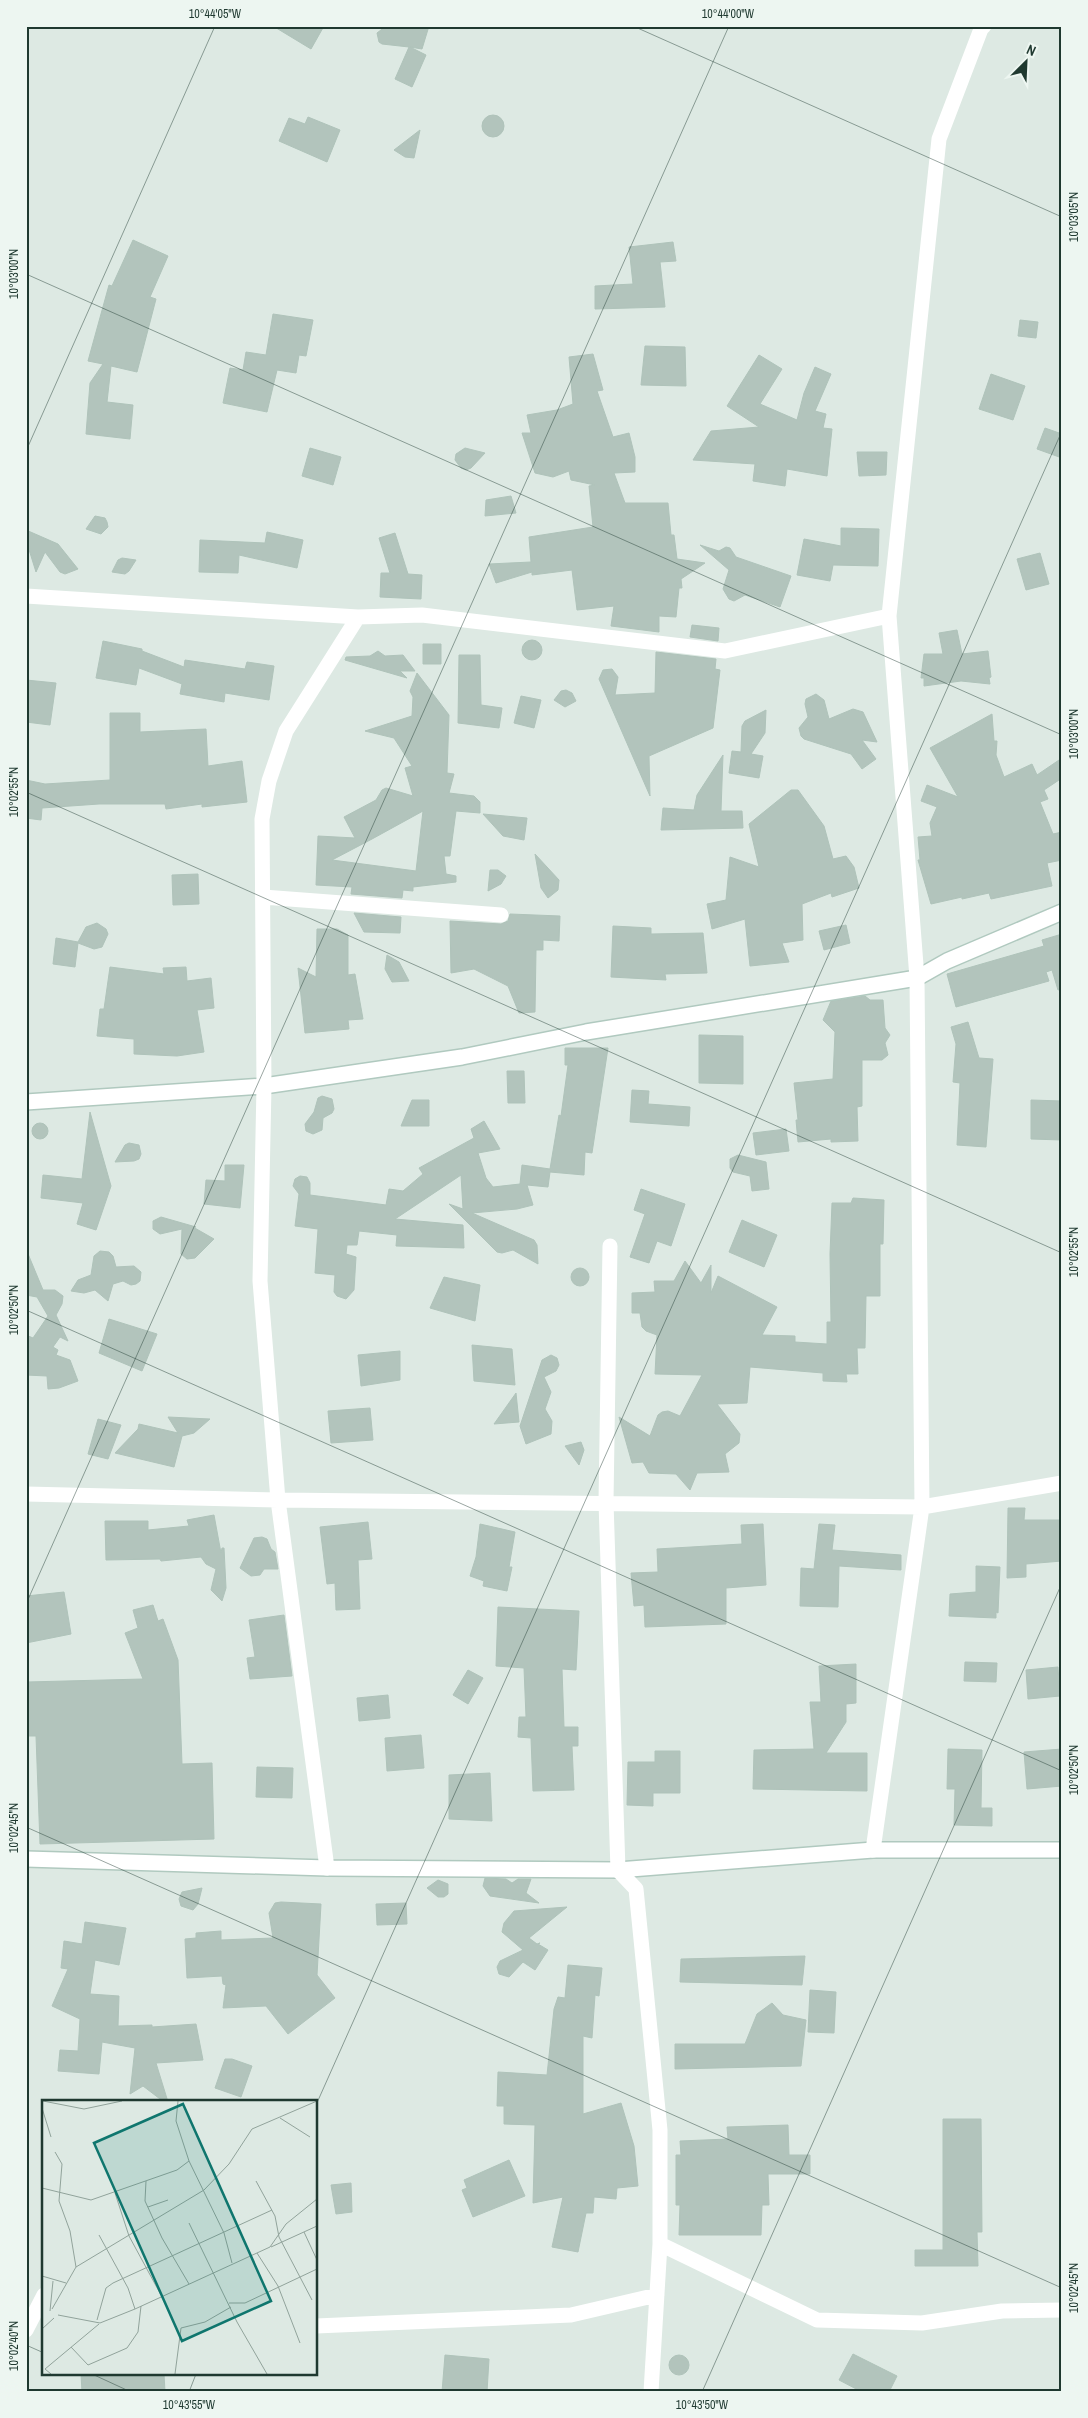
<svg xmlns="http://www.w3.org/2000/svg" width="1088" height="2418" font-family="'Archivo Narrow',sans-serif">
	<style>
		.building { fill: #b2c4bc; stroke: #afc3ba; fill-rule: evenodd }
		.lines { fill: none; stroke-linecap: round; stroke-linejoin: round }
		.secondary-casing { stroke: #b0c9bf; stroke-width: 18 }
		.street { stroke: #fff; stroke-width: 15 }
		.secondary { stroke: #fff; stroke-width: 15 }
		.ticks { fill: none; stroke: #1f3930; stroke-width: 1; stroke-opacity: 0.45 }
		.inset-road { fill: none; stroke: #91a39b; stroke-width: 1 }
		.view { fill: #0f766e; fill-opacity: 0.15; stroke: #0f766e; stroke-width: 2.5 }
		.inset-edge { fill: none; stroke: #1f3930; stroke-width: 2.5 }
		.neatline { fill: none; stroke: #1f3930; stroke-width: 2 }
		.ticks-label { font-size: 12px; text-anchor: middle; fill: #1f3930 }
	</style>
	<rect width="100%" height="100%" fill="#dde9e3"/>
	<path class="building" d="M273,26H324L311,49Z
		M386,26H429L422,49L410,47L426,55L412,87L395,79L409,47L382,44L379,42L377,33Z
		M482 126a11 11 0 1 1 22 0a11 11 0 1 1-22 0Z
		M308,117L340,130L327,162L279,141L289,118L305,124Z
		M420,130L414,158L405,157L394,150Z
		M133,240L168,256L150,297L156,299L137,372L111,366L107,402L133,405L130,439L86,434L90,383L103,364L88,361L109,285L112,286Z
		M673,242L676,261L660,262L665,307L595,309V286L633,284L629,247Z
		M273,314L313,320L306,356L299,355L296,373L277,370L267,412L223,403L230,368L243,370L246,352L266,355Z
		M1020,320L1038,322L1036,338L1018,336Z
		M645,346L685,347L686,386L641,385Z
		M593,354L603,390L597,391L613,437L629,433L635,457V472L614,473L625,503H668L671,535H674L677,559L705,563L681,579L682,588H679L676,617L659,616V632L611,626L614,606L577,610L572,570L532,575V572L496,583L489,564L531,562L529,537L593,527L589,486L595,485L571,480L569,471L553,477L535,473L522,433H531L527,415L557,410L573,404L569,357Z
		M759,355L782,369L760,404L797,420L804,393L815,367L831,374L815,411L826,414L823,428L832,429L827,476L787,469L785,486L753,481L755,464L693,460L711,431L759,427L727,406Z
		M991,374L1025,386L1013,420L979,409Z
		M1045,428L1062,434V458L1037,449Z
		M310,448L341,457L333,485L302,476Z
		M465,448L485,453L471,468L466,470L461,468L455,460L456,454Z
		M857,452H887L886,475L859,476Z
		M511,496L516,513L485,516L486,500Z
		M95,516L105,518L107,522L108,527L101,534L86,529Z
		M841,528L879,529L878,566L833,565L830,581L797,575L804,539L841,546Z
		M26,530L58,544L78,569L65,574L60,572L45,552L36,572L26,540Z
		M267,532L303,540L297,568L239,555L238,573L199,572L200,540L265,543Z
		M395,533L408,574L422,575L421,599L380,597L381,573H390L379,538Z
		M700,545L719,551L726,547L730,548L736,557L791,576L780,607L745,595L734,601L729,599L723,589L729,570Z
		M1040,553L1049,584L1026,590L1017,559Z
		M122,558L136,560L129,571L125,574L112,572L118,560Z
		M692,625L719,628L718,641L690,637Z
		M957,630L962,654L988,651L991,677L989,678L990,684L961,681L924,686V678H921L924,654H943L939,633Z
		M522 650a10 10 0 1 1 20 0a10 10 0 1 1-20 0Z
		M103,641L142,649V651L184,667L185,660L245,669L247,662L274,666L269,700L225,693L224,702L180,694L182,684L139,668L136,685L96,678Z
		M423,644H441V664H423Z
		M378,651L385,656L403,655L415,671H400L407,678L345,660L346,657L370,656Z
		M656,652L716,659L715,669L720,670L713,728L649,756L650,796L599,679L603,670L612,669L618,677L615,695L655,693Z
		M459,655H480L481,705L502,708L499,728L458,723Z
		M417,673L449,715L447,773L454,774L449,793L474,796L480,802V813L456,811L450,856H444L446,874L456,876V882L413,887V891L403,890L402,898L351,894L352,887L316,885L318,836L355,838L344,817L376,800L382,790L386,788L413,796L405,768L412,766L394,738L365,731L412,716L413,697L410,691ZM423,811L416,871L332,860L372,839Z
		M26,680L56,683L50,725L26,722Z
		M566,690L572,693L576,701L565,707L554,700L561,691Z
		M816,694L824,700L829,719L853,709L863,712L877,742L862,740L876,759L862,769L851,754L804,739L801,736L799,728L808,717L805,704L806,699Z
		M521,696L541,700L534,728L514,723Z
		M766,710L765,733L751,754L763,756L759,778L729,773L732,751L741,752L742,726L745,721Z
		M110,713H140V732L206,729L208,766L242,761L247,802L202,807V804L166,809L165,804H99L42,808L41,820L26,818V780L45,784L110,780Z
		M992,714L994,741H997L996,755L1004,777L1032,764L1037,775L1062,758V778L1044,790L1048,799L1040,802L1053,834L1062,832V860L1047,863L1052,886L991,899L989,893L962,899V897L931,904L918,860H920L918,837L932,836L930,823L937,807L921,801L927,785L958,797L930,748Z
		M723,755L721,811H742L743,828L661,830L663,808L694,810L697,795Z
		M791,790H798L824,826L833,859L846,856L854,867L859,888L832,897L831,893L802,904L803,940L782,943L789,962L750,966L745,919L712,929L707,904L726,900L730,857L759,867L749,824Z
		M483,814L527,818L524,840L503,836Z
		M535,854L559,880L558,890L548,898L541,888Z
		M490,870H498L506,876L501,884L488,891Z
		M198,874L199,904L173,905L172,875Z
		M354,913L401,917L400,933L364,932Z
		M510,914L560,916L559,941L543,940V950H536L535,1012L519,1013L508,986L474,969L451,973L450,921L501,924L508,921Z
		M97,923L106,929L108,934L102,947L94,949L78,943L75,967L53,964L56,938L78,942L86,927Z
		M846,925L850,943L824,950L819,931Z
		M613,926L651,928V934L703,933L707,973L665,974L666,980L611,977Z
		M317,929H337L348,935V975L355,974L363,1019L348,1020L349,1029L305,1033L298,968L316,977Z
		M1062,934V989L1058,990L1052,970L1046,972L1049,981L956,1007L947,974L1044,946L1042,940Z
		M387,955L399,962L409,981L392,982L385,969Z
		M110,967L164,974L163,968L186,967L187,981L211,978L214,1008L197,1010L204,1052L177,1056L134,1054V1039L97,1036L100,1009H104Z
		M865,996L870,1000H883L885,1028L890,1035L885,1043L888,1055L882,1060H862V1106L857,1107L858,1141L831,1142V1139L798,1142L796,1120H798L794,1083L833,1079L835,1032L823,1020L831,1001Z
		M968,1022L979,1058L993,1059L986,1147L957,1145L960,1083L953,1082L956,1044L951,1027Z
		M699,1035L743,1036V1084L699,1083Z
		M565,1048H608L592,1153L585,1152L584,1175L550,1172L548,1187L527,1185L533,1205L517,1209L472,1213L534,1240L537,1245L538,1264L513,1250L502,1253L497,1252L449,1204L463,1209L461,1175L395,1219L463,1225L464,1248L396,1246L397,1235L359,1231L357,1245H347L346,1254L356,1257L354,1290L346,1299L337,1296L334,1292L335,1275L315,1273L318,1229L295,1226L299,1194L293,1186L295,1179L300,1176L307,1177L310,1183V1195L386,1205L389,1189L403,1191L423,1174L419,1168L474,1138L471,1129L484,1121L500,1149L478,1153L486,1178L493,1187L520,1184L522,1165L550,1169L559,1115L561,1116L568,1065H565Z
		M507,1071H524L525,1103H508Z
		M632,1090L649,1091L648,1104L690,1107L689,1126L630,1122Z
		M322,1096L332,1099L334,1109L332,1113L323,1118L322,1130L313,1134L306,1131L305,1124L314,1112L318,1098Z
		M412,1100H429V1126H401Z
		M1031,1100L1062,1101V1140L1031,1139Z
		M90,1112L111,1186L96,1230L77,1224L83,1203L41,1198L43,1175L82,1179Z
		M32 1131a8 8 0 1 1 16 0a8 8 0 1 1-16 0Z
		M786,1129L789,1151L756,1155L753,1133Z
		M129,1143L139,1145L141,1154L139,1159L134,1161L115,1162L125,1145Z
		M738,1155L766,1162L769,1189L752,1191L750,1176L733,1172L730,1168V1159Z
		M225,1165H244L240,1208L204,1204L206,1180L225,1181Z
		M641,1189L685,1204L671,1246L657,1241L649,1263L630,1257L645,1214L634,1210Z
		M853,1198L884,1200L883,1244H880V1296H866L865,1348H857L858,1374H846L847,1382L823,1381V1373L750,1367L747,1403L717,1404L740,1434L739,1443L725,1454L729,1472L697,1473L690,1490L676,1474L649,1473L643,1462L632,1463L619,1417L650,1436L658,1415L662,1412L668,1411L680,1416L702,1375L655,1374L657,1335L646,1331L642,1327L640,1313H632V1293L655,1292L654,1281H674L685,1261L701,1283L711,1265V1293L718,1276L777,1307L762,1335L795,1336V1342L827,1344V1322H831L830,1254L832,1203H851Z
		M161,1217L196,1227H193L214,1239L195,1258L187,1259L181,1254L182,1229L160,1234L153,1229V1221Z
		M742,1220L777,1235L764,1267L729,1252Z
		M26,1249L43,1290H55L63,1296L62,1304L56,1315L68,1341L60,1337L53,1347L58,1350L56,1355L70,1360L78,1381L59,1388L48,1389L47,1376L26,1375V1335L33,1338L48,1316L37,1297L26,1295Z
		M100,1251L109,1252L113,1256L116,1267L134,1266L141,1272L140,1281L136,1284L131,1285L123,1281L113,1284L108,1301L95,1290L84,1293L71,1291L78,1280L91,1275L94,1256Z
		M571 1277a9 9 0 1 1 18 0a9 9 0 1 1-18 0Z
		M444,1277L480,1285L475,1321L430,1308Z
		M109,1319L157,1334L142,1371L99,1353Z
		M472,1345L512,1349L515,1385L474,1381Z
		M400,1351V1380L361,1386L358,1355Z
		M551,1355L557,1358L559,1365L556,1371L544,1377L551,1392L545,1409L552,1421L551,1434L526,1444L520,1426L542,1360Z
		M516,1393L519,1422L494,1424Z
		M370,1408L373,1440L331,1443L328,1411Z
		M168,1417L210,1419L194,1433L182,1436L174,1467L115,1453L138,1429L139,1424L178,1433Z
		M98,1419L121,1425L108,1459L88,1454Z
		M581,1442L584,1450L579,1465L565,1446Z
		M1008,1508H1025L1024,1520H1062V1561L1026,1564V1577L1007,1578Z
		M214,1515L221,1553L222,1548H224L226,1588L222,1601L211,1590L216,1569L206,1564L201,1557L161,1561L160,1559L106,1560L105,1521H148V1530L189,1526L187,1520Z
		M368,1522L372,1559L358,1560L360,1609L336,1610L335,1583L327,1584L320,1527Z
		M480,1524L515,1532L509,1567H512L507,1591L483,1586L484,1581L470,1576L476,1557Z
		M763,1524L766,1585L726,1588V1624L645,1627L644,1605L634,1606L631,1573L658,1572L657,1549L742,1544L741,1525Z
		M819,1524L835,1525L832,1550L901,1555V1570L839,1566L838,1607L800,1606L801,1568L814,1569Z
		M262,1537L267,1539L271,1549L275,1552L278,1569H264L260,1575L251,1576L240,1568L254,1538Z
		M976,1566L1000,1567L998,1613L996,1612V1618L949,1616L950,1594L976,1592Z
		M64,1592L71,1634L26,1643V1596Z
		M153,1605L158,1621L163,1619L178,1660L182,1764L212,1763L214,1839L40,1844L36,1736H29L27,1682L143,1679L125,1633L138,1628L133,1610Z
		M498,1607L579,1611L576,1670L562,1669L564,1727H578V1746H572L574,1790L533,1791L531,1738L518,1737L519,1717H526L524,1668L496,1666Z
		M284,1615L292,1676L250,1679L247,1658L255,1657L249,1620Z
		M965,1662L997,1663L996,1682L964,1681Z
		M856,1664V1703L846,1704V1722L826,1753H867V1791L753,1789L754,1750L814,1749L810,1702H821L819,1666Z
		M1058,1667L1060,1696L1028,1699L1026,1670Z
		M468,1670L483,1678L468,1704L453,1695Z
		M388,1695L390,1718L359,1721L357,1698Z
		M421,1735L424,1768L387,1771L385,1738Z
		M948,1749L982,1750L981,1808H992V1826L954,1825L955,1789H947Z
		M1062,1749V1786L1027,1789L1024,1752Z
		M655,1751H680V1793H653V1806L627,1805L628,1762H655Z
		M257,1767L293,1768L292,1798L256,1797Z
		M490,1773L492,1821L449,1819V1775Z
		M485,1878L506,1879L512,1883L518,1879H531L526,1893L539,1903L490,1896L483,1886Z
		M438,1880L448,1884V1894L444,1897H438L427,1888Z
		M202,1888L198,1904L193,1910L181,1906L179,1899L182,1892Z
		M281,1902L321,1904L317,1975L335,1998L288,2034L266,2006L223,2008L226,1985L223,1984L222,1976L187,1978L185,1939L196,1938V1933L221,1931V1940L273,1938L269,1913L275,1903Z
		M406,1903L407,1924L377,1925L376,1904Z
		M567,1907L529,1938L537,1944L540,1943L538,1944L548,1950L535,1970L523,1962L509,1977L499,1974L497,1967L500,1961L523,1950L502,1932L504,1923L514,1911Z
		M85,1922L126,1928L119,1965L95,1960L90,1994L119,1996L118,2026L152,2025V2027L196,2024L203,2060L156,2063L168,2102H164L143,2086L130,2094L135,2048L102,2042L99,2074L58,2071L60,2050L78,2051L80,2019L52,2006L68,1969L61,1968L64,1941L82,1944Z
		M805,1956L802,1985L680,1982L681,1959Z
		M568,1965L602,1968L599,1996L595,1995L592,2038L583,2036V2114L621,2103L634,2146L638,2186L617,2188L616,2199L594,2197L593,2213H586L578,2252L552,2247L563,2197L533,2203L535,2125L504,2124V2106H497L498,2072L547,2075L554,2009L558,1997L565,1998Z
		M810,1990L836,1992L834,2033L808,2032Z
		M772,2003L783,2015L806,2020L801,2066L675,2069V2044H745L757,2014Z
		M225,2059H232L252,2066L241,2097L215,2088Z
		M943,2119H981L982,2232H977L978,2266H915V2250H943Z
		M788,2125L789,2155H810V2174H768L769,2205H762L761,2235H679L680,2205H676V2155H681L680,2141L728,2139L727,2127Z
		M509,2160L525,2196L473,2217L462,2190L467,2188L464,2180Z
		M351,2183L352,2212L336,2214L331,2185Z
		M853,2354L897,2376L889,2392H862L839,2380Z
		M669 2365a10 10 0 1 1 20 0a10 10 0 1 1-20 0Z
		M445,2355L489,2359L487,2392H442Z
		M81,2374H164L165,2392H82Z"/>
	<g class="lines">
		<defs>
			<path id="secondary" d="M26,1102L264,1086L462,1057L586,1032L917,978L947,961L1062,912
				M26,1859L327,1868L618,1870L873,1850H1062"/>
		</defs>
		<use href="#secondary" class="secondary-casing"/>
		<path class="street" d="M26,596L358,617L422,615L725,651L889,616
			M263,897L501,915
			M610,1246L606,1502L618,1870L636,1889L660,2130V2244L651,2392
			M26,1494L278,1500L922,1507L1062,1483
			M873,1850L922,1507L917,978L889,616L939,139L981,29L984,26
			M327,1868L278,1500L260,1281L264,1086L262,819L269,781L286,731L358,617
			M660,2244L817,2320L922,2323L1002,2311L1062,2310
			M316,2326L571,2315L657,2295
			M26,2330L44,2295"/>
		<use href="#secondary" class="secondary"/>
	</g>
	<path class="ticks" d="M633,26L1062,217M26,274L1062,735M26,451L215,26M26,792L1062,1253M26,1310L1062,1771M26,1604L729,26M26,1827L1062,2288M316,2105L1062,431M26,2345L44,2353M92,2374L131,2392M189,2392L196,2374M702,2392L1062,1583"/>
	<g transform="translate(42 2100)">
		<rect width="275" height="275" fill="#dde9e3"/>
		<path class="inset-road" d="M1,1L42,9L80,1M136,1L134,21L147,61L182,133L190,163M0,8L9,37M238,18L268,37M13,52L20,64L17,101L28,131L34,167M104,81L103,101L120,138L147,184M214,81L233,116L237,137L270,200M0,88L49,100L135,70L147,61M73,93L87,136L119,195M106,107L126,100M147,123L195,222L225,274M262,132L275,160M57,135L86,188L93,209M229,147L275,126M215,153L236,186L258,243M0,176L24,183M187,203H203L275,169M10,209L34,167L162,90L187,64L210,29L275,1M8,211L11,181M16,215L58,223L93,209L228,147L244,124L275,99M55,220L64,188L71,183L230,110M139,228L163,222L189,207M0,229L12,218M29,247L46,265L85,248L96,232L99,206M9,274L3,269L57,224M133,274L139,228"/>
		<path class="view" d="M141,4L229,201L140,241L52,43Z"/>
		<rect width="275" height="275" class="inset-edge"/>
	</g>
	<rect width="1088" height="2418" fill="none" stroke="#edf6f1" stroke-width="55"/>
	<g transform="translate(1026 62) rotate(24)" stroke="#edf6f1" stroke-width="4" paint-order="stroke">
	<path d="M0-4L9 19L0 12L-9 19Z" fill="#1f3930"/>
	<text y="-8" font-size="14" font-weight="bold" text-anchor="middle" fill="#1f3930">N</text>
	</g>
	<rect x="28" y="28" width="1032" height="2362" class="neatline"/>
	<g class="ticks-label">
		<text x="215" y="18">10°44'05"W</text>
		<text x="728" y="18">10°44'00"W</text>
		<text transform="translate(1074 217) rotate(-90)" y="4">10°03'05"N</text>
		<text transform="translate(14 274) rotate(-90)" y="4">10°03'00"N</text>
		<text transform="translate(1074 734) rotate(-90)" y="4">10°03'00"N</text>
		<text transform="translate(14 792) rotate(-90)" y="4">10°02'55"N</text>
		<text transform="translate(1074 1252) rotate(-90)" y="4">10°02'55"N</text>
		<text transform="translate(14 1310) rotate(-90)" y="4">10°02'50"N</text>
		<text transform="translate(1074 1770) rotate(-90)" y="4">10°02'50"N</text>
		<text transform="translate(14 1828) rotate(-90)" y="4">10°02'45"N</text>
		<text transform="translate(1074 2288) rotate(-90)" y="4">10°02'45"N</text>
		<text transform="translate(14 2346) rotate(-90)" y="4">10°02'40"N</text>
		<text x="189" y="2409">10°43'55"W</text>
		<text x="702" y="2409">10°43'50"W</text>
	</g>
</svg>
